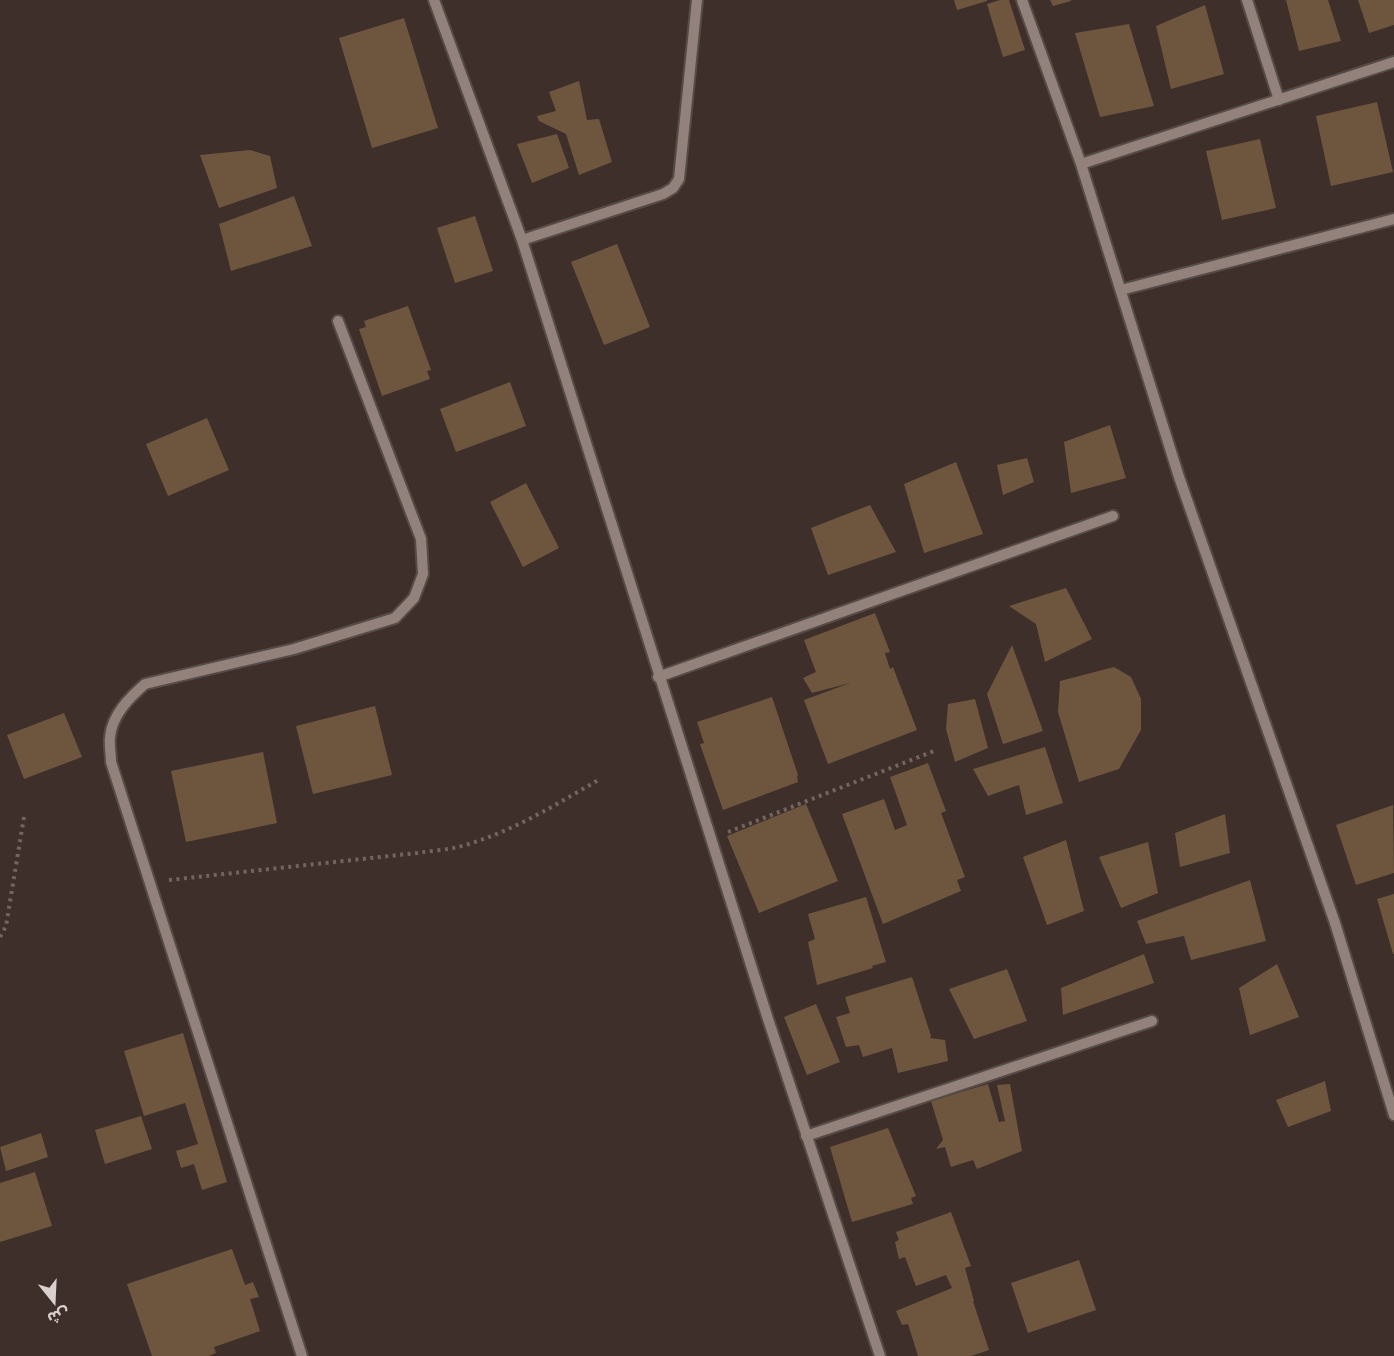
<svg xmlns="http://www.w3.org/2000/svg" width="1394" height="1356" font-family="Barlow,'Noto Sans Arabic',sans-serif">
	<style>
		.building { fill: #6e563e }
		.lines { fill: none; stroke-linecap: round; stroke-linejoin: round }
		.minor-casing { stroke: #574b47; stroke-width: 14 }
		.path { stroke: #726561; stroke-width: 4; stroke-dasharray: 3 4.5; stroke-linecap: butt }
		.minor { stroke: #93827c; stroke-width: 10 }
	</style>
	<rect width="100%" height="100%" fill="#3e2f2b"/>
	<path class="building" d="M954,0H987V1L957,10Z
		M1000,0H1009L1025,50L1003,57L987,4Z
		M1050,0H1071V1L1053,6Z
		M1286,0H1328L1341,41L1299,51Z
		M1358,0H1394V25L1369,33Z
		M1205,5L1224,74L1171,89L1156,26Z
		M404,18L438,128L372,148L339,38Z
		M1129,24L1154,106L1100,117L1075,33Z
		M579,81L587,120L599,119L612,162L579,175L566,134L539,121L537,116L556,111L549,92Z
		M1377,102L1393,172L1331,186L1316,116Z
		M557,134L569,168L532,183L517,144Z
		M1260,139L1276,208L1222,220L1206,151Z
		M250,150L270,156L277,188L219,208L200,155Z
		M294,196L312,246L231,271L219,224Z
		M475,216L493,271L455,283L437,228Z
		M617,244L650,327L604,345L571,262Z
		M408,306L431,370L427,371L430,379L382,396L359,329L366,327L364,321Z
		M510,382L526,426L456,452L440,409Z
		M207,418L229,470L168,496L146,444Z
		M1110,425L1126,478L1071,493L1064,442Z
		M1027,458L1034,482L1003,495L997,465Z
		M956,462L983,534L924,553L904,484Z
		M526,483L559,548L523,567L490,502Z
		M870,505L896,552L828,575L811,528Z
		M1066,588L1092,639L1045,662L1036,624L1009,606Z
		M875,613L890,652L885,653L890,669L893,667L917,730L828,764L804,700L850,683L812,693L803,678L816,672L804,640Z
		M1012,645L1043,731L1003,744L987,694Z
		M1114,667L1131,677L1141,699V730L1119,769L1079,782L1058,712L1060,681Z
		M772,697L798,775L797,776L798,782L723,810L700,744L704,743L697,722Z
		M975,699L988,748L955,762L946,729L948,704Z
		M375,706L392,775L313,794L296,726Z
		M64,713L82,757L24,779L7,735Z
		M1045,747L1063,803L1026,815L1019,785L988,796L973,769Z
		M263,752L277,823L186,842L171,771Z
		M928,763L946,811L941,813L965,877L957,880L961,891L883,924L842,814L884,799L895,830L907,825L890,777Z
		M806,804L838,881L759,913L727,836Z
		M1393,805L1394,873L1356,885L1336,825Z
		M1225,814L1230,853L1180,867L1175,833Z
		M1066,840L1084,911L1047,925L1023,857Z
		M1148,842L1158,893L1121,908L1099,857Z
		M1250,880L1266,941L1191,960L1184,936L1146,944L1137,921Z
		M1394,894V954H1393L1377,899Z
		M866,897L886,962L872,966L873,968L817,985L808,942L815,939L808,914Z
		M1144,954L1154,983L1063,1015L1061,988Z
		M1277,964L1299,1017L1250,1035L1239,988Z
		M1007,969L1027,1021L974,1039L949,989Z
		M912,977L931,1036L930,1038L945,1040L948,1061L898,1073L892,1048L863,1057L859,1045L846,1047L836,1017L850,1013L845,997Z
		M816,1004L840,1062L807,1075L784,1017Z
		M183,1033L227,1182L202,1190L194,1164L181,1168L176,1151L198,1144L185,1103L144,1116L124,1051Z
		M1325,1081L1331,1111L1288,1127L1276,1100Z
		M988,1084L999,1122L1005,1121L997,1085L1010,1084L1022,1151L977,1169L973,1160L951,1167L945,1147L936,1149L943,1140L931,1101Z
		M141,1116L152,1149L105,1164L95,1130Z
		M888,1128L916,1196L911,1198L913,1204L852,1222L830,1147Z
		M41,1133L48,1157L6,1171L0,1147Z
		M35,1172L52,1226L0,1242V1183Z
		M951,1212L971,1266L965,1268L974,1301H973L989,1350L971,1356H918L908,1324L902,1325L896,1311L952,1288L946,1275L916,1286L905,1257L899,1259L895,1242L899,1240L896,1232Z
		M232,1249L245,1285L253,1282L259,1297L250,1299L260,1331L214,1347L216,1353L209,1356H152L127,1284Z
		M1079,1260L1096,1310L1028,1333L1011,1283Z"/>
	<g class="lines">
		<defs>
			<path id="minor" d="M434,0L522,240L768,1019L880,1356
				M1022,0L1081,164L1179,477L1335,923L1394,1115
				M1247,0L1279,100
				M1081,164L1394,62
				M522,240L663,194L673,188L679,179L697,0
				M1121,290L1394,219
				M658,677L1113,516
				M806,1136L1152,1021
				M302,1356L111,762C111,754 109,745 110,737C112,715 129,698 145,684L294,649L395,618L414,598L423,574L421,539L338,321"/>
		</defs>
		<use href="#minor" class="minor-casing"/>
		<path class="path" d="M728,832L934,751
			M169,880L417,853C430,851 445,850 458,847C509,834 555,805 600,779
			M0,937L6,926L24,817"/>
		<use href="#minor" class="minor"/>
	</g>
	<g transform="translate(54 1302) rotate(162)" stroke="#3e2f2b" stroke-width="4.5" paint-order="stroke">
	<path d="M0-4.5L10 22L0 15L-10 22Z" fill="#d9cfcc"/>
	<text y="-9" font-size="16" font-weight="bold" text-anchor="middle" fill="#d9cfcc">ش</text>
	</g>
</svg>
